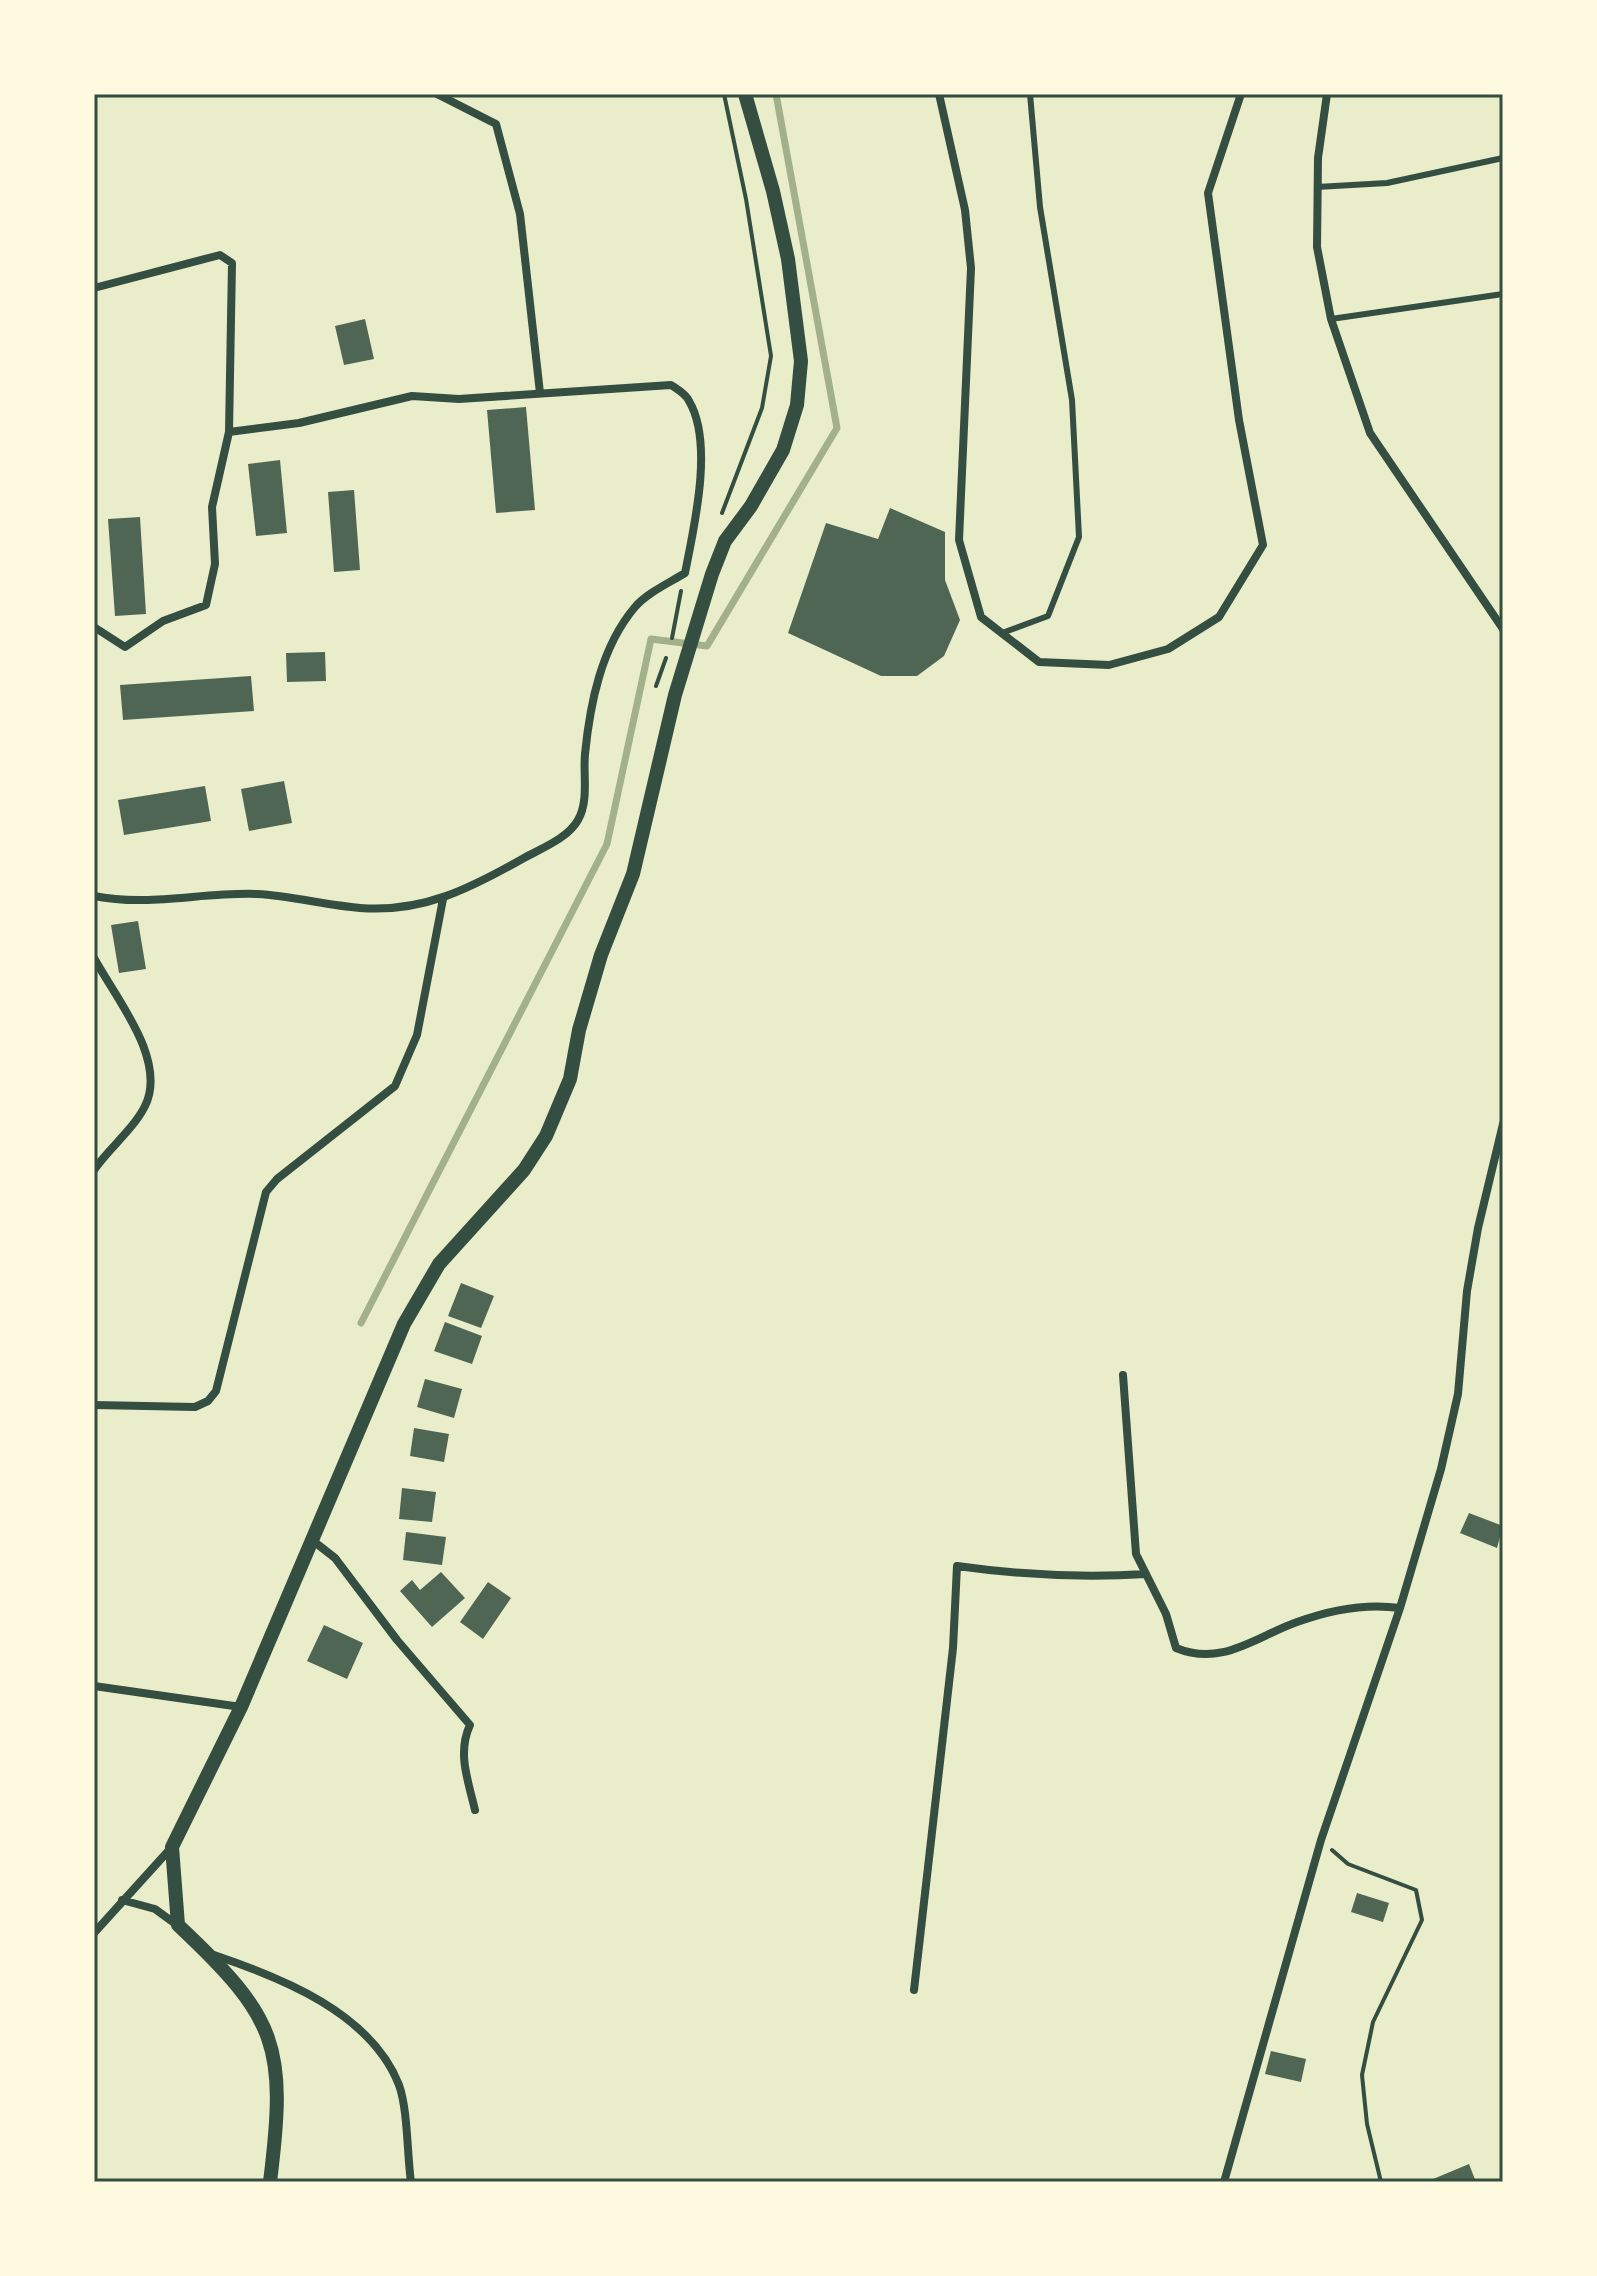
<svg xmlns="http://www.w3.org/2000/svg" width="1597" height="2276" font-family="'DejaVu Sans',sans-serif">
	<style>
		.lines { fill: none; stroke-linecap: round; stroke-linejoin: round }
		.stream { stroke: #a3b18a; stroke-width: 7 }
		.building { fill: #4f6655 }
		.path { stroke: #344e41; stroke-width: 4 }
		.service { stroke: #344e41; stroke-width: 6 }
		.minor { stroke: #344e41; stroke-width: 8 }
		.tertiary { stroke: #344e41; stroke-width: 14 }
		.neatline { fill: none; stroke: #344e41; stroke-width: 3 }
	</style>
	<rect width="100%" height="100%" fill="#e9edc9"/>
	<g class="lines">
		<path class="stream" d="M361,1323L607,844L651,639L707,646L837,428L776,94"/>
	</g>
	<path class="building" d="M365,319L374,359L344,365L335,326Z
		M526,407L535,510L496,513L487,410Z
		M280,460L287,533L256,536L248,464Z
		M354,490L360,570L334,572L328,492Z
		M890,508L945,532V580L960,620L944,656L917,676H881L788,633L826,523L878,539Z
		M140,517L146,614L115,616L108,519Z
		M325,652L326,681L287,682L286,653Z
		M251,676L254,711L123,720L120,685Z
		M284,781L292,823L249,831L241,789Z
		M205,786L211,821L124,835L118,800Z
		M138,921L146,969L119,973L111,925Z
		M461,1283L494,1296L481,1328L448,1316Z
		M445,1322L482,1336L472,1364L434,1351Z
		M425,1379L462,1389L454,1418L417,1407Z
		M414,1428L449,1434L444,1462L410,1456Z
		M402,1488L436,1492L432,1522L399,1519Z
		M1469,1513L1503,1526L1497,1548L1460,1533Z
		M406,1532L446,1537L442,1565L403,1560Z
		M441,1572L465,1598L432,1627L400,1591L412,1580L420,1590Z
		M488,1582L511,1598L483,1639L460,1622Z
		M324,1625L363,1643L347,1679L307,1661Z
		M1357,1893L1389,1903L1383,1922L1351,1912Z
		M1271,2051L1306,2059L1301,2082L1265,2074Z
		M1469,2164L1476,2182H1426Z"/>
	<g class="lines">
		<path class="path" d="M722,513L762,408L771,356L746,199L724,94
			M672,638L681,591
			M656,686L666,658
			M1332,1850L1348,1864L1416,1890L1422,1920L1373,2022L1362,2075L1367,2124L1381,2182"/>
		<path class="service" d="M1317,187L1387,183L1503,158
			M1331,319L1503,294
			M1002,633L1048,616L1079,537L1072,400L1040,207L1030,94"/>
		<path class="minor" d="M437,94L496,124L520,214L540,393
			M939,94L965,210L971,268L959,540L981,617L1039,662L1109,665L1168,649L1219,617L1263,545L1239,420L1208,193L1241,94
			M1327,94L1318,158L1317,247L1331,319L1370,433L1503,629
			M94,288L220,255L232,263L229,432L212,507L215,564L206,605L163,621L125,647L94,627
			M94,896C149,907 202,892 257,894C292,896 325,905 360,908C423,913 471,888 524,858C542,848 568,838 578,820C589,801 583,775 585,754C590,704 601,647 635,607C647,593 669,583 685,573C694,527 714,443 689,401C686,394 677,389 671,385L459,399L412,396L299,423L229,432
			M94,958C115,997 168,1060 145,1106C133,1130 109,1148 94,1170
			M1123,1375L1136,1554L1166,1614L1176,1648C1222,1667 1255,1637 1297,1622C1330,1610 1365,1603 1400,1608
			M94,1405L195,1407L208,1401L216,1391L266,1192L277,1179L395,1086L417,1035L443,899
			M312,1540L335,1558L397,1640L470,1725C457,1753 468,1780 475,1810
			M94,1686L241,1707
			M122,1900L155,1909L177,1925
			M94,1933L171,1848
			M214,1955C282,1978 371,2013 399,2085C408,2110 407,2154 411,2182
			M914,1990L953,1648L957,1566C1021,1575 1081,1578 1146,1574
			M1224,2182L1321,1840L1400,1608L1441,1469L1458,1394L1467,1291L1478,1228L1503,1124"/>
		<path class="tertiary" d="M270,2182C287,2046 278,2019 178,1925L172,1847L241,1707L404,1324L439,1264L524,1170L546,1136L570,1079L579,1030L601,955L633,874L675,695L712,574L725,541L751,506L783,450L797,405L801,361L788,259L773,191L745,94"/>
	</g>
	<rect width="1597" height="2276" fill="none" stroke="#fefae0" stroke-width="192"/>
	<rect x="96" y="96" width="1405" height="2084" class="neatline"/>
</svg>
